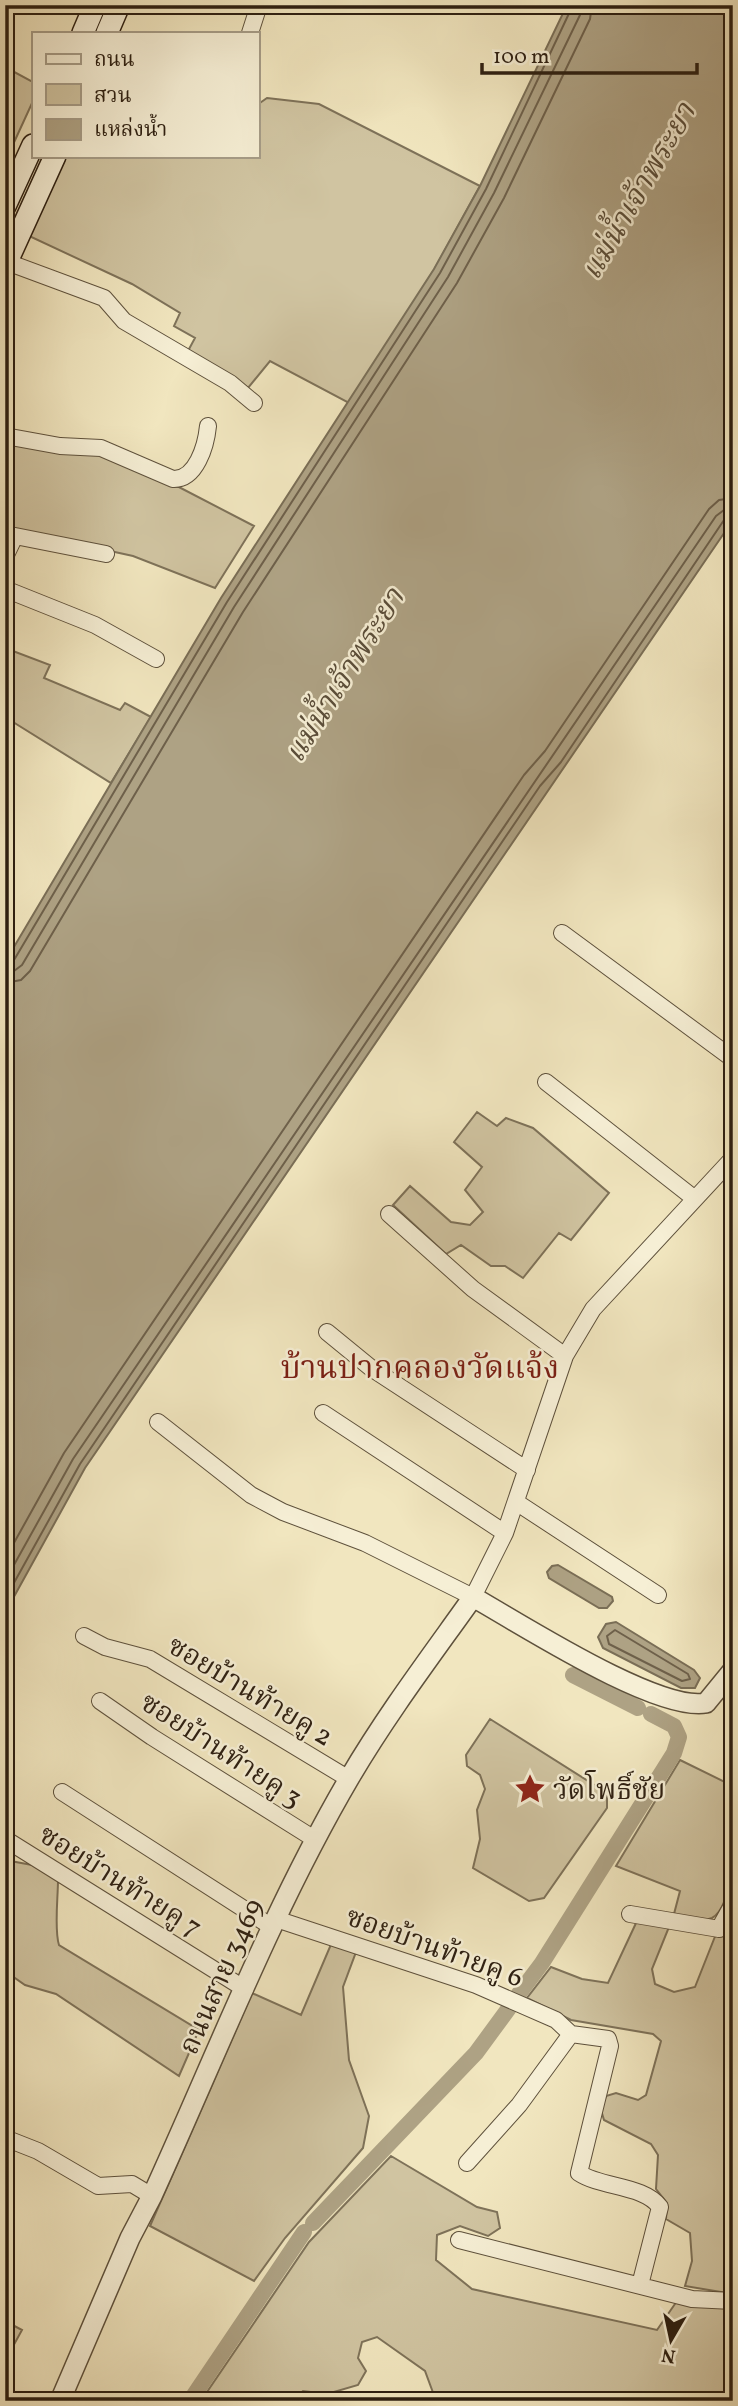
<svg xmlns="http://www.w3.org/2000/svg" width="738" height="2406" font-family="Vollkorn,'Noto Serif Thai',serif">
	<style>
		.green { fill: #d0c4a1; stroke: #7e7259; stroke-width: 2 }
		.water { fill: #aea284; stroke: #7a6e56; stroke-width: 2 }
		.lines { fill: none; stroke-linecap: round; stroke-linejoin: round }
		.shore { stroke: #6e604a; stroke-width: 2 }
		.canal { stroke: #aea284; stroke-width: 16 }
		.minor-casing { stroke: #5e513c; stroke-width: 18 }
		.tertiary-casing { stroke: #5e513c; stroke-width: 22 }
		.secondary-casing { stroke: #2d1f11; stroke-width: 24 }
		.minor { stroke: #f6efd5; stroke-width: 16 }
		.tertiary { stroke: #f6efd5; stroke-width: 19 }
		.secondary { stroke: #f6efd5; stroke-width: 21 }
		.labels { text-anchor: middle; stroke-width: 5; stroke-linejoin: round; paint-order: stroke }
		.street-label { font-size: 28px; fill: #2d1f11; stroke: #f6efd5 }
		.poi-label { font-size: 28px; fill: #2d1f11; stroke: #f6efd5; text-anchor: start }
		.water-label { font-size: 30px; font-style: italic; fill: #5a4d39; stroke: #f6efd5 }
		.quarter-label { font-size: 32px; fill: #7a1f14; stroke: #f6efd5 }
	</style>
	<rect width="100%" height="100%" fill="#f1e6bf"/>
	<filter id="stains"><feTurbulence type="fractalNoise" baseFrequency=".00286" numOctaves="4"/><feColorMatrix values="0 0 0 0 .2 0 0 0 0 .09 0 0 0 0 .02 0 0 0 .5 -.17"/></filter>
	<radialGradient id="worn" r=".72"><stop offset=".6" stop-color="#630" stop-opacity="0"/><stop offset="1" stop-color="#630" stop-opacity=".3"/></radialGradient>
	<path class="green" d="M5,67L33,82V101L5,162Z
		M267,98L319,104L480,186L434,270L349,403L270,361L248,388L188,351L195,338L174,326L180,313L132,284L27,235L62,156H257V105Z
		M5,441L97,453L175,485L254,526L215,588L133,556L5,528Z
		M5,648L50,665L44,678L120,710L125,703L151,717L111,783L5,717Z
		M477,1112L497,1126L506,1118L533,1128L609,1193L571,1240L559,1233L523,1278L505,1266H491L461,1245L446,1254L393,1205L410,1186L451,1222L470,1225L483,1212L465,1190L482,1167L454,1142Z
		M490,1719L607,1793V1808L544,1898L529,1901L473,1868L480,1839L477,1810L485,1789L480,1775L467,1766L466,1755Z
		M680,1760L733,1786C733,1815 738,1904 712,1918C702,1923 684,1916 674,1914L680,1891L616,1866Z
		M5,1860L32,1865L58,1880C58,1898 54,1930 59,1945L199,2030L179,2076L56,1994L25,1985L5,1971Z
		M637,1921L669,1927L652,1969L655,1984L674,1992L695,1987L716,1934L733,1936V2294L685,2286L692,2261L690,2233L666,2219L667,2203L656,2189L658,2155L651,2144L604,2120L601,2110L606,2096L616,2093L638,2100L646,2095L661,2041L653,2034L571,2020L527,1998L551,1967L582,1979L608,1983Z
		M332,1942L356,1952L343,1987L349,2060L369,2116L363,2148L285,2238L254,2281L150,2226L252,1993L301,2015Z
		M391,2156L477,2207L497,2212L500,2228L488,2236L460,2226L437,2235L436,2260L472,2289L657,2330L677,2301L733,2309V2401H433L435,2398L425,2371L377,2337L362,2342L358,2358L366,2371L358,2385L327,2394L303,2391L292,2401H210L207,2392L309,2242Z
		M5,2321L22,2330L5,2361Z"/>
	<path class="water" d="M567,5H733V520L85,1468L5,1613V962L221,598L434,269L480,186Z
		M558,1565L612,1597L613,1601L607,1608H599L549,1578L547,1572L552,1566Z
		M616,1622L694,1670L700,1678L695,1688H681L603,1648L598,1637L606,1624Z"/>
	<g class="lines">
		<path class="shore" d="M5,964L14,960L227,602L440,273L486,189L573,5
			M5,973L14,971L22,965L234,607L448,277L494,193L580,15L582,5
			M5,983L21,980L30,971L243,612L457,283L504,198L590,19L592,5
			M5,1559L64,1453L524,775L545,751L709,509L719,500L733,498
			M5,1581L73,1459L716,516L724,510L733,508
			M5,1599L80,1464L540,786L561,762L724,520L733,517
			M615,1630L688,1674L690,1679L682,1681L609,1644L607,1636Z"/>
		<path class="canal" d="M573,1675L638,1708
			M518,1995L542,1963L674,1753L679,1737L674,1726L651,1714
			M313,2223L476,2053L509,2008
			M190,2401L304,2232"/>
		<defs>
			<path id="minor" d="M250,33L259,5
				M7,262L104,298L124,321L230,383L254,403
				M5,436L60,446L101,448L173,479C196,480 206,446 208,426
				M5,534L106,554
				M5,557L15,536
				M5,589L95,625L156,659
				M562,933L733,1059
				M546,1082L695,1199
				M389,1214L473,1289L565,1356
				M327,1332L371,1368L527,1470
				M323,1413L505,1533
				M158,1422L251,1495L283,1512L365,1543L473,1597L505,1533L565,1356L593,1309L733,1158
				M516,1502L658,1595
				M84,1636L105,1647L150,1659L349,1779
				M100,1701L152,1737L316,1840
				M62,1792L272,1927
				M5,1839L245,1989
				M630,1914L719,1929L733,1904
				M276,1919L476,1985L556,2020L571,2034
				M571,2034L608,2039L610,2046L579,2173C602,2188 644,2185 660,2207L640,2285
				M5,2138L38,2151L98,2186L132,2184L152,2196
				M467,2163L519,2105L571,2034
				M459,2240L692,2299L733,2301"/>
			<path id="tertiary" d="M60,2401L130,2238L152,2196C216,2056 272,1910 350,1777C387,1714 431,1656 473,1597C521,1624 657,1712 706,1703L733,1670"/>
			<path id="secondary" d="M83,33L95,5
				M107,33L119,5
				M5,206L33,145
				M5,266L55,156"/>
		</defs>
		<use href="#minor" class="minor-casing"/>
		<use href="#tertiary" class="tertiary-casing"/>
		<use href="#secondary" class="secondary-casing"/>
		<use href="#minor" class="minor"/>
		<use href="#tertiary" class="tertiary"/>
		<use href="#secondary" class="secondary"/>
	</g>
	<defs>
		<symbol id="sight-bare" viewBox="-9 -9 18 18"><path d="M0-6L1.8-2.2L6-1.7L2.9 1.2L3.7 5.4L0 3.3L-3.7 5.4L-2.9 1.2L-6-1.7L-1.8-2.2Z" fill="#8f2418" stroke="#f6efd5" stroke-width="2.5" paint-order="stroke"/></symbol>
	</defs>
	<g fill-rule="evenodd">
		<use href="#sight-bare" x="508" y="1767" width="44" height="44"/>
	</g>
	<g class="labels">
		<g class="street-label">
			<text transform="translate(251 1690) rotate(31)" y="10">ซอยบ้านท้ายคู 2</text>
			<text transform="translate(222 1749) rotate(33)" y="10">ซอยบ้านท้ายคู 3</text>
			<text transform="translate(121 1880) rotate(32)" y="10">ซอยบ้านท้ายคู 7</text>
			<text transform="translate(435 1946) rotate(20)" y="10">ซอยบ้านท้ายคู 6</text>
			<text transform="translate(220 1976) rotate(-66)" y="10">ถนนสาย 3469</text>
		</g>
		<g class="poi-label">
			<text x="553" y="1799">วัดโพธิ์ชัย</text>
		</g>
		<g class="water-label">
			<text transform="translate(638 191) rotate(-60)" y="10">แม่น้ำเจ้าพระยา</text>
			<text transform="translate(344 675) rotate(-58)" y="10">แม่น้ำเจ้าพระยา</text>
		</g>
		<g class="quarter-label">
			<text x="420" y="1378">บ้านปากคลองวัดแจ้ง</text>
		</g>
	</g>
	<rect width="738" height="2406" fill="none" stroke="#f1e6bf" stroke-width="28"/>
	<rect x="7" y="7" width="724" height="2392" fill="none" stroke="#2d1f11" stroke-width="3.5"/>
	<rect x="14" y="14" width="710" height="2378" fill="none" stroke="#2d1f11" stroke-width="2"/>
	<rect x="32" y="32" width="228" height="126" fill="#f6efd5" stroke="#a69c87" stroke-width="2"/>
	<rect x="46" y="54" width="35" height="10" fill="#f6efd5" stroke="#a69c87" stroke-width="2"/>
	<text x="94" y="66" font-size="21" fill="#2d1f11">ถนน</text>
	<rect x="46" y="84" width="35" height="21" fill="#d0c4a1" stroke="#a69c87" stroke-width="2"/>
	<text x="94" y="102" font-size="21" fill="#2d1f11">สวน</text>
	<rect x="46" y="119" width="35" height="21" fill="#aea284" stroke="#a69c87" stroke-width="2"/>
	<text x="94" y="136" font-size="21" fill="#2d1f11">แหล่งน้ำ</text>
	<g transform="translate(671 2340) rotate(189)" stroke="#f6efd5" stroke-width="5" paint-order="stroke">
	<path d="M0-5L12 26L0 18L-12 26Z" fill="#2d1f11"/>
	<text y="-10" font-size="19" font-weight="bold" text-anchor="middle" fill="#2d1f11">N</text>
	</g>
	<path d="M482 63v10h215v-10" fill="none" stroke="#2d1f11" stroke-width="3.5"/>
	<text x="493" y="63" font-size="21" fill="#2d1f11" stroke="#f6efd5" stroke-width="5" paint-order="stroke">100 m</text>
	<rect width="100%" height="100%" filter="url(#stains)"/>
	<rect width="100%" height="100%" fill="url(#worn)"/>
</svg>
